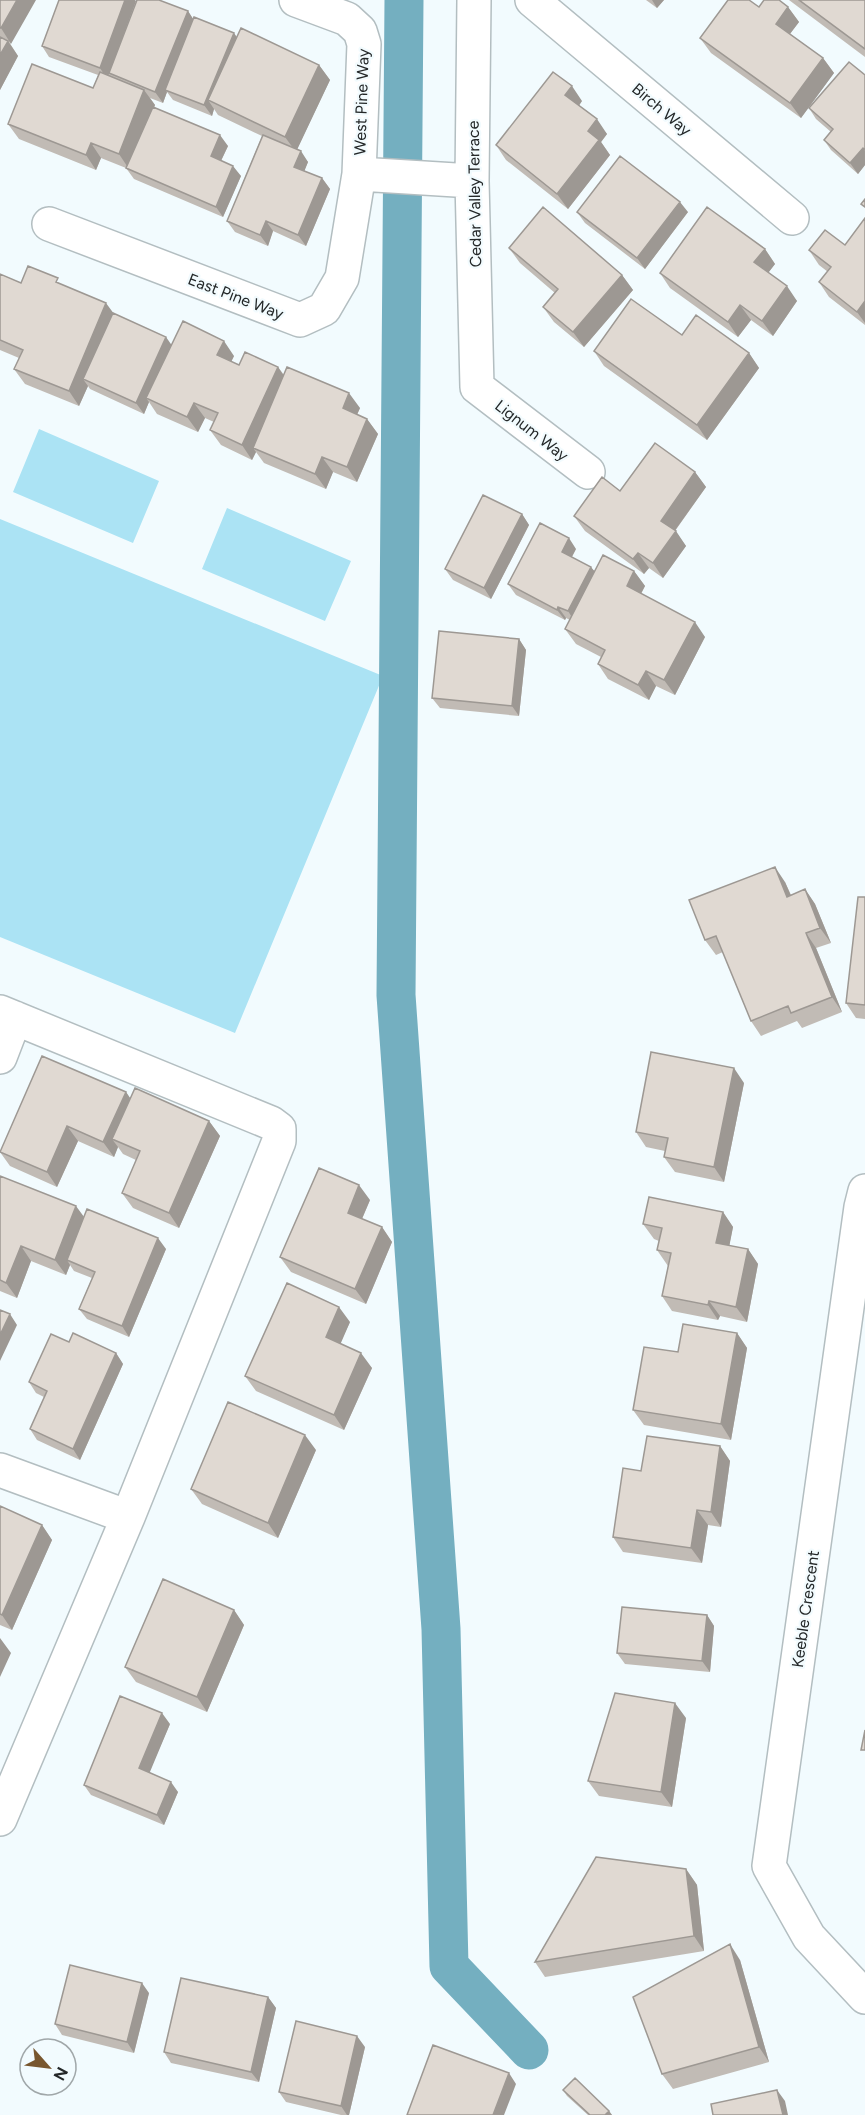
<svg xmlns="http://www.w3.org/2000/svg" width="865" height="2115" font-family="Figtree,sans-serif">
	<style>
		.green { fill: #abe3f4 }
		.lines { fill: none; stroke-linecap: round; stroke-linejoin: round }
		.canal { stroke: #74afc0; stroke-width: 39 }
		.street-casing { stroke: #b3bec1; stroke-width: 36 }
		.street { stroke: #fff; stroke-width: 33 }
		.wall { fill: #c1bbb5 }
		.shaded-wall { fill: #9d9893 }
		.building { fill: #e0d9d2; stroke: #9d9893; stroke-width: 1.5 }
		.labels { text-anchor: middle; stroke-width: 4.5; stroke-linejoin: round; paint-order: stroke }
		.street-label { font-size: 16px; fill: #242829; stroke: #f2fbfe }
	</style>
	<rect width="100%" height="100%" fill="#f2fbfe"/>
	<path class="green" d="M39,429L159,481L133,543L13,492Z
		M227,508L351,561L325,621L202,569Z
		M0,519L383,676L235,1033L0,937Z"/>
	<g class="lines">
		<path class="canal" d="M404,0L396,995L441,1629L449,1966L529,2050"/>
		<defs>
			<path id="street" d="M474,0L472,181L477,387L588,472
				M532,0L792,218
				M359,174L472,181
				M49,224L300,320L324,309L342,278L359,174L364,44L360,31L347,19L296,0
				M0,1012L271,1123L279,1129V1141L128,1517L0,1819
				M0,1057L15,1018
				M865,1191L861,1207L769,1866L809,1937L865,1997
				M0,1470L128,1517"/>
		</defs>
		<use href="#street" class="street-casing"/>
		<use href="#street" class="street"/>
	</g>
	<path class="wall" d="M0,0L11,44L9,42L18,56L0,90Z
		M646,0H664L657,8Z
		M789,0H865V57Z
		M136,1L117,53L188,11L193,19L237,37L319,65L330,80L297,149L308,162L304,171L322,178L330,189L306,246L273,231L268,246L235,232L227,221L262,136L218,115L214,109L212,116L173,100L167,92L163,103L150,98L155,105L154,107L228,146L221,161L241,176L223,217L134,179L126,168L101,158L96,170L19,139L8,124L93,88L98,75L49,57L42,46Z
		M759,7H788L799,22L790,34L823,58L834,73L801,118L711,53L700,38Z
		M865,75V165L858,174L831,150L824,140L831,132L816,119L809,108Z
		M582,101L579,105L607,134L601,142L610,155L568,209L506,160L496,145Z
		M577,212H688L645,269L585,223Z
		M865,218V325L829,297L819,282L828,272L819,265L809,250L845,245Z
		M509,248L622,275L633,290L584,347L554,322L543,307L555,293L520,263Z
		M765,249L775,264L768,273L797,301L773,336L751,320L738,337L670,288L660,273Z
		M0,274L21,283L62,285L172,345L234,356L231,362L239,365L278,367L284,375L360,408L357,415L367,419L378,434L357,482L333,472L326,489L264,463L256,452L252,460L221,445L210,430L214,422L205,418L198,432L157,414L149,402L144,414L90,389L88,386L79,406L25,384L14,369L19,358L0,350Z
		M682,335L749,353L759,368L707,440L604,366L594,351Z
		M695,472L706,487L675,531L686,546L663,578L649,568L644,574L585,531L574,516L620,491Z
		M522,514L529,525L491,599L453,580L445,569Z
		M576,549L572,557L595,571H634L645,586L641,594L705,637L675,695L656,686L649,700L608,679L598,664L601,657L576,644L565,629L570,620L566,618L565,620L516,595L508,584Z
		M519,639L526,650L519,716L440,708L432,698Z
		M785,882L791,895L805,889L815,904L831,943L816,948L842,1012L802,1028L797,1021L761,1036L751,1021L723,952L716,955L705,940Z
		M865,897V1019L856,1018L846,1003Z
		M744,1083L724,1182L675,1172L664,1157L665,1151L646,1147L636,1132Z
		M126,1092L130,1098L209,1121L220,1136L179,1228L133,1208L122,1193L136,1160L123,1154L118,1147L114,1157L78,1141L57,1187L10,1166L0,1152Z
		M0,1176L84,1217L166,1249L129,1337L87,1319L79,1309L92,1278L74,1271L70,1265L66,1275L31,1261L17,1298L0,1291Z
		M370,1200L362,1219L382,1227L392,1242L366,1304L291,1272L280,1257Z
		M723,1212L733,1227L729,1246L748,1249L758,1264L747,1322L720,1316L718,1320L672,1311L662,1296L668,1266L657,1250L659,1241L654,1239L643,1224Z
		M350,1322L340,1343L372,1368L344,1430L256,1391L245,1376Z
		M737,1333L747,1348L731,1440L644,1425L633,1410L678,1352Z
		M69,1342L116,1353L123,1364L80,1460L37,1440L30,1429L44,1397L36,1393L29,1382Z
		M720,1446L730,1461L721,1527L708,1525L702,1563L623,1552L613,1537L641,1471Z
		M316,1450L278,1538L202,1504L191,1489Z
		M0,1506L42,1525L52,1540L12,1630L0,1625Z
		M234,1610L244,1625L207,1712L136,1682L125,1667Z
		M707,1615L714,1626L710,1672L625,1664L617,1653Z
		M686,1718L672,1807L599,1796L588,1781Z
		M170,1724L149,1772L178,1792L164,1825L91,1795L84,1785Z
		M686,1869L697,1885L704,1951L545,1977L535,1962Z
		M740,1960L769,2062L673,2089L662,2074Z
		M149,1993L134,2053L62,2035L55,2024Z
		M268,1997L276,2008L259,2082L171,2063L164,2052Z
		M365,2047L349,2115H341L286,2102L279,2092Z
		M563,2090L609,2111L612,2115H588L567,2096Z"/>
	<path class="shaded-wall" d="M17,0H36L11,44L1,28Z
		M125,0H135L136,1L107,79L100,68Z
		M652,0H664L657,8Z
		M788,7L799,22L786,39L776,24Z
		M188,11L195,22L165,90L167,92L163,103L155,92Z
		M234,33L241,43L208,100L214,109L212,116L204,105Z
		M8,41L18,56L0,90V55Z
		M823,58L834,73L801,118L790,103Z
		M319,65L330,80L296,152L285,137Z
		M572,86L582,101L576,110L565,95Z
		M144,90L155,105L129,169L119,154Z
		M597,119L607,134L601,142L610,155L568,209L557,194L588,131Z
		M220,135L228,146L218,167L211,156Z
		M91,143L101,158L96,170L86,155Z
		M863,148L865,151V165L858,174L850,163Z
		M301,151L308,162L302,177L294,167Z
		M233,166L241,176L223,217L216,207Z
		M322,178L330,189L306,246L298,235Z
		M680,202L688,212L645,269L637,258Z
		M266,221L273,231L268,246L260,235Z
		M765,249L775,264L765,277L754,262Z
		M622,275L633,290L584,347L573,332Z
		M787,286L797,301L773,336L762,321Z
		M865,301V323L857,312Z
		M106,303L117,318L83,379L88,386L79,406L69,391Z
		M740,305L751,320L738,337L728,322Z
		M166,337L173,347L146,398L149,402L144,414L136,403Z
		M224,341L234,356L227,370L217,355Z
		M749,353L759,368L707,440L697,425Z
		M278,367L288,382L253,448L256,452L252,460L242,445Z
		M349,393L360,408L353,423L343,408Z
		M194,403L205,418L198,432L187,417Z
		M367,419L378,434L357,482L347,467Z
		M322,457L333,472L326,489L315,474Z
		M695,472L706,487L671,536L661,521Z
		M522,514L529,525L491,599L484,588Z
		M676,531L686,546L663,578L653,563Z
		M569,538L576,549L569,562L562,552Z
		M638,553L649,568L644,574L633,559Z
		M591,567L599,577L575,622L568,611Z
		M634,571L645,586L637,601L627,586Z
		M558,607L566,618L565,620L557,610Z
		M695,622L705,637L675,695L664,680Z
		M519,639L526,650L519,716L512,706Z
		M646,671L656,686L649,700L638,685Z
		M775,867L785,882L798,912L787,897Z
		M805,889L815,904L831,943L820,928Z
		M806,933L816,948L842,1012L832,997Z
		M734,1068L744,1083L724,1182L714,1167Z
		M126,1092L136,1107L112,1139L118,1147L114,1157L103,1142Z
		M209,1121L220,1136L179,1228L169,1213Z
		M67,1126L78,1141L57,1187L47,1172Z
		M359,1185L370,1200L358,1228L348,1213Z
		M76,1206L87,1221L67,1260L70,1265L66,1275L55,1260Z
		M723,1212L733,1227L727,1258L716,1243Z
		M382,1227L392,1242L366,1304L355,1289Z
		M158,1238L166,1249L129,1337L122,1326Z
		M21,1246L31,1261L17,1298L6,1283Z
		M748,1249L758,1264L747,1322L736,1307Z
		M709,1301L720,1316L718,1320L708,1305Z
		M339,1307L350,1322L337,1352L326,1337Z
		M10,1314L17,1325L0,1361V1335Z
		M737,1333L747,1348L731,1440L721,1424Z
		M116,1353L123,1364L80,1460L73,1449Z
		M361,1353L372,1368L344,1430L334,1415Z
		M305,1435L316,1450L278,1538L268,1523Z
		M720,1446L730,1461L721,1527L711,1512Z
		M697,1510L708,1525L702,1563L691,1548Z
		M42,1525L52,1540L12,1630L2,1615Z
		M234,1610L244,1625L207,1712L197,1697Z
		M707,1615L714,1626L710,1672L702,1661Z
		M0,1638L11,1653L0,1677Z
		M675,1703L686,1718L672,1807L661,1792Z
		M162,1713L170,1724L147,1779L139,1768Z
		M171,1782L178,1792L164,1825L157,1815Z
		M686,1869L697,1885L704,1951L694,1936Z
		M730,1944L740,1960L769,2062L759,2047Z
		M142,1983L149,1993L134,2053L127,2042Z
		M268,1997L276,2008L259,2082L251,2072Z
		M357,2036L365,2047L349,2115H347L341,2106Z
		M509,2073L516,2084L504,2115H493Z
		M777,2090L785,2101L788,2115H783Z
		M609,2111L612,2115H605Z"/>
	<path class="building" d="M0,0H17L1,28H0Z
		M59,0H125L100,68L42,46Z
		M137,0H159L188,11L155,92L109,73Z
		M728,0H749L759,7L764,0H779L788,7L776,24L823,58L790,103L700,38Z
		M799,0H865V49Z
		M194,17L234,33L204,105L165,90Z
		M241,28L319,65L285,137L208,100Z
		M0,37L8,41L0,55Z
		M849,62L865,75V150L863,148L850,163L824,140L833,129L809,108Z
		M32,64L93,88L100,72L144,90L119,154L91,143L86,155L8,124Z
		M553,72L572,86L565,95L597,119L588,131L599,140L557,194L496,145Z
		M153,107L220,135L211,156L233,166L216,207L126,168Z
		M263,135L301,151L294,167L322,178L298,235L266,221L260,235L227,221Z
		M620,156L680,202L637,258L577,212Z
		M865,199V207L861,204Z
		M543,207L622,275L573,332L543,307L558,289L509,248Z
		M707,207L765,249L754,262L787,286L762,321L740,305L728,322L660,273Z
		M865,218V301L857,312L819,282L831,267L809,250L825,230L845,245Z
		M28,266L58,278L56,282L106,303L69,391L14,369L23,350L0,340V274L21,283Z
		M631,299L682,335L696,315L749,353L697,425L594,351Z
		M113,313L166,337L136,403L83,379Z
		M183,321L224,341L217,355L239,365L245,352L278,367L242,445L210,430L218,413L194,403L187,417L146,398Z
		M287,367L349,393L343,408L367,419L347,467L322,457L315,474L253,448Z
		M655,443L695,472L661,521L676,531L653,563L638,553L633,559L574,516L602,477L620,491Z
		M483,495L522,514L484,588L445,569Z
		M540,523L569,538L562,552L591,567L568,611L558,607L557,610L508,584Z
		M603,555L634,571L627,586L695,622L664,680L646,671L638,685L598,664L605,650L565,629Z
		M439,631L519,639L512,706L432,698Z
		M775,867L787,897L805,889L820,928L806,933L832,997L791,1013L788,1006L751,1021L716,936L705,940L689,900Z
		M858,897H865V1005L846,1003Z
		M651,1052L734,1068L714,1167L664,1157L668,1138L636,1132Z
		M42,1056L126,1092L103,1142L67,1126L47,1172L0,1152Z
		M135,1088L209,1121L169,1213L122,1193L140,1151L112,1139Z
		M319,1168L359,1185L348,1213L382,1227L355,1289L280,1257Z
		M0,1176L76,1206L55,1260L21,1246L6,1283L0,1280Z
		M649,1197L723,1212L716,1243L748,1249L736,1307L709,1301L708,1305L662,1296L671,1253L657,1250L662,1228L643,1224Z
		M87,1209L158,1238L122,1326L79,1309L95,1272L67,1260Z
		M287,1283L339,1307L326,1337L361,1353L334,1415L245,1376Z
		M0,1310L10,1314L0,1335Z
		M683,1324L737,1333L721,1424L633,1410L644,1347L678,1352Z
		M73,1333L116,1353L73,1449L30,1429L47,1391L29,1382L51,1334L69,1342Z
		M228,1402L305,1435L268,1523L191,1489Z
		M647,1436L720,1446L711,1512L697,1510L691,1548L613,1537L623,1468L641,1471Z
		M0,1506L42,1525L2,1615L0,1614Z
		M163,1579L234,1610L197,1697L125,1667Z
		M622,1607L707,1615L702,1661L617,1653Z
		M615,1693L675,1703L661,1792L588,1781Z
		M120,1696L162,1713L139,1768L171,1782L157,1815L84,1785Z
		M865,1730V1750H861Z
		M596,1857L686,1869L694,1936L535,1962Z
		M730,1944L759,2047L662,2074L633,1997Z
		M70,1965L142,1983L127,2042L55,2024Z
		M181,1978L268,1997L251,2072L164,2052Z
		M296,2021L357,2036L341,2106L279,2092Z
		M433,2045L509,2073L493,2115H407Z
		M575,2078L609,2111L605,2115H590L563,2090Z
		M777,2090L783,2115H713L711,2104Z"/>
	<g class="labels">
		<g class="street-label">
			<text transform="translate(361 102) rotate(-88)" y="6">West Pine Way</text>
			<text transform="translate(662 109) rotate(40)" y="6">Birch Way</text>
			<text transform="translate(474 194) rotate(-91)" y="6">Cedar Valley Terrace</text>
			<text transform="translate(236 296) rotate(21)" y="6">East Pine Way</text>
			<text transform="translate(532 430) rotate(38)" y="6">Lignum Way</text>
			<text transform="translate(805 1609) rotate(-82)" y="6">Keeble Crescent</text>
		</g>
	</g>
	<g transform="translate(48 2067) rotate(118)"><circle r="28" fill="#f2fbfe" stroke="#a0a7a9" stroke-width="1.5"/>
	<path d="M0-4.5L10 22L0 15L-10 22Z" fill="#78562e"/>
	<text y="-9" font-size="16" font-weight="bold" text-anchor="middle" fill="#242829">N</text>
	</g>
</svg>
